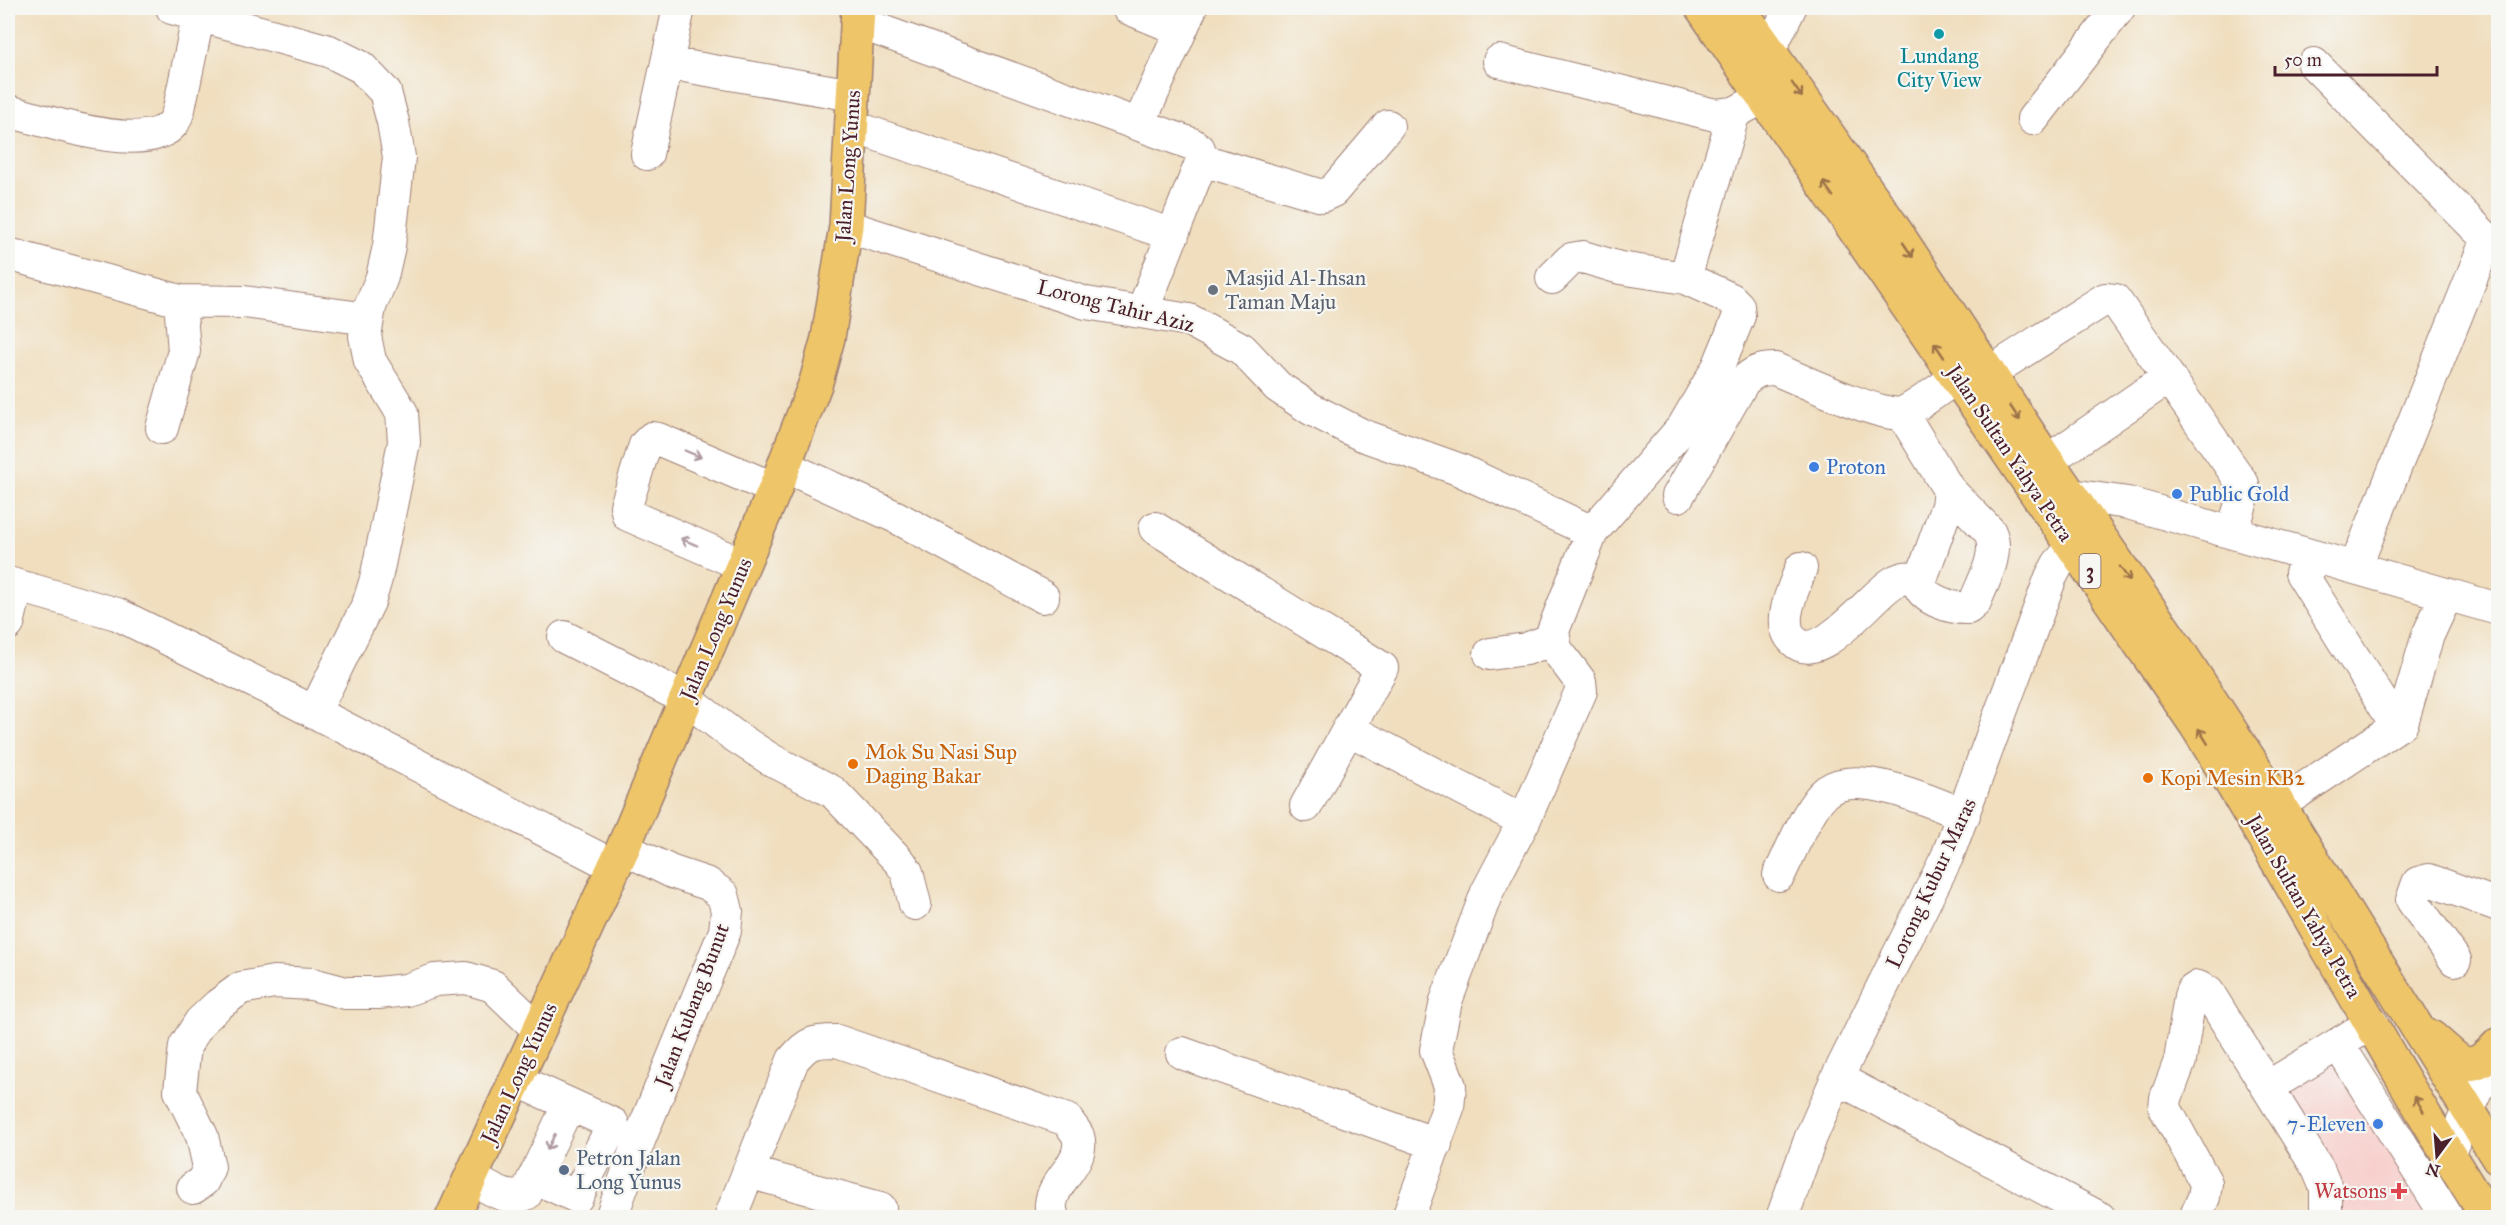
<svg xmlns="http://www.w3.org/2000/svg" width="2506" height="1225" font-family="'IM FELL Great Primer',serif">
	<style>
		.built { fill: #f7d0cd }
		.lines { fill: none; stroke-linecap: round; stroke-linejoin: round }
		.minor-casing { stroke: #9d7e74; stroke-width: 34 }
		.major-casing { stroke: #9d7e74; stroke-width: 36 }
		.highway-casing { stroke: #9d7e74; stroke-width: 36 }
		.minor { stroke: #fff; stroke-width: 32 }
		.major { stroke: #eec569; stroke-width: 33 }
		.highway { stroke: #eec569; stroke-width: 33 }
		.oneway { stroke: #9c724a }
		.oneway2 { stroke: #ae9aa0 }
		.culture-dot { fill: #0f9aa8; stroke: #f6f6f2; stroke-width: 2 }
		.worship-dot { fill: #6b7280; stroke: #f6f6f2; stroke-width: 2 }
		.shop-dot { fill: #3f7fe0; stroke: #f6f6f2; stroke-width: 2 }
		.food-dot { fill: #e8710a; stroke: #f6f6f2; stroke-width: 2 }
		.service-dot { fill: #5c6f8a; stroke: #f6f6f2; stroke-width: 2 }
		.health-dot { fill: #e0444e; stroke: #f6f6f2; stroke-width: 2 }
		.labels { text-anchor: middle; stroke-width: 4.5; stroke-linejoin: round; paint-order: stroke }
		.shield { fill: #f6f6f2; stroke: #7e6067; stroke-width: 1.5 }
		.shield-label { font-size: 20px; font-weight: bold; fill: #4a1f2b }
		.culture-label { font-size: 21px; fill: #0d838f; stroke: #f6f6f2 }
		.street-label { font-size: 21px; fill: #4a1f2b; stroke: #f6f6f2 }
		.worship-label { font-size: 21px; fill: #5b616d; stroke: #f6f6f2; text-anchor: start }
		.shop-label { font-size: 21px; fill: #366cbe; stroke: #f6f6f2; text-anchor: start }
		.food-label { font-size: 21px; fill: #c56008; stroke: #f6f6f2; text-anchor: start }
		.service-label { font-size: 21px; fill: #4e5e75; stroke: #f6f6f2; text-anchor: start }
		.health-label { font-size: 21px; fill: #be3a42; stroke: #f6f6f2; text-anchor: end }
	</style>
	<rect width="100%" height="100%" fill="#f6f6f2"/>
	<filter id="ink" filterUnits="userSpaceOnUse"><feTurbulence type="fractalNoise" baseFrequency=".0167" numOctaves="2"/><feDisplacementMap in="SourceGraphic" scale="12" xChannelSelector="R" yChannelSelector="G"/><feConvolveMatrix kernelMatrix="1 2 1 2 8 2 1 2 1" color-interpolation-filters="sRGB"/></filter>
	<filter id="wash" filterUnits="userSpaceOnUse"><feTurbulence type="fractalNoise" baseFrequency=".008" numOctaves="4" result="noise"/><feDisplacementMap in="SourceGraphic" scale="24" xChannelSelector="R" yChannelSelector="G"/><feGaussianBlur stdDeviation="1.35" result="paint"/><feColorMatrix in="noise" values="0 0 0 0 0 0 0 0 0 0 0 0 0 0 0 0 0 1.4 0 .05"/><feComposite in="paint" operator="in"/></filter>
	<g filter="url(#wash)">
		<rect width="100%" height="100%" fill="#f0debe"/>
		<path class="built" d="M2345,1029L2460,1217H2313L2319,1191L2256,1085Z"/>
	</g>
	<g filter="url(#ink)">
		<g class="lines">
			<defs>
				<path id="minor" d="M172,8L329,51L361,67L385,92L393,122L399,157L389,246L382,277L370,307L365,336L370,361L402,413L404,442L376,579L369,602L314,713
					M1128,8L1181,30
					M857,22L1192,144L1199,149L1202,160L1142,312
					M1769,51L1790,8
					M1499,61L1715,115L1734,113L1764,97
					M667,63L853,95
					M2314,64L2487,239L2498,243
					M8,111C43,120 149,157 174,122C176,118 178,113 179,109L200,8
					M2033,119L2119,8
					M1139,124L1191,8
					M851,126L1173,235
					M647,154L679,8
					M1202,160L1322,196L1333,191L1388,126
					M846,226L1086,303L1189,320L1242,349L1278,387L1311,409L1362,435L1458,469L1592,532
					M8,254L180,301L184,351L162,428
					M1685,278L1734,113
					M180,301L244,302L368,319
					M1989,373L2105,299L2115,300L2243,484L2244,494L2232,533
					M1902,413L1949,490L1990,532C2000,554 1983,581 1975,602L1968,608C1953,609 1924,600 1919,585L1947,506L1949,490
					M2047,461L2169,377
					M784,466L896,517L1043,597
					M2071,495L2128,503L2498,609
					M1678,496L1743,382C1753,372 1760,369 1775,369C1796,378 1885,419 1902,413C1914,409 1945,385 1957,377
					M1155,528L1382,668L1306,806
					M743,565L628,515L626,506L645,445L652,438L658,439L775,489
					M1801,568C1794,589 1775,623 1794,641C1820,667 1871,595 1894,582C1903,577 1910,577 1920,578
					M2355,568L2487,239
					M2301,573L2397,726
					M8,583L117,614L269,689L614,866
					M8,624L17,586
					M564,637L686,699L733,735L770,759L833,792L900,862L907,872L915,904
					M1490,654L1526,649L1553,639
					M1348,729L1524,821
					M2279,805L2402,723L2428,635L2447,594
					M1779,875C1790,854 1809,804 1827,791C1858,768 1932,802 1964,815
					M2455,960L2412,900L2418,883L2429,880L2498,905
					M2372,1023L2338,1044L2446,1215
					M1182,1053L1436,1144
					M1837,1078L2100,1218
					M2268,1087L2338,1044
					M2448,1154L2498,1046
					M748,1172L880,1208
					M534,1177L577,1197L613,1124L569,1104
					M471,1178C487,1186 507,1203 526,1194L569,1104L516,1080
					M193,1188L203,1181L209,1167L202,1136L180,1091L185,1046L200,1022L218,1005L241,988L274,982L312,984L346,993H378L406,990L435,980L466,978L493,986L539,1030
					M611,1218L640,1138L725,931L727,911L723,895L708,884L672,872L623,848
					M730,1218L793,1060C808,1042 813,1041 837,1041L1067,1120C1070,1125 1076,1131 1078,1136C1086,1162 1053,1179 1051,1204C1050,1208 1052,1214 1053,1218
					M1408,1218L1448,1108L1450,1086L1436,1050L1446,1001L1487,892L1524,821L1581,691L1580,681L1556,649L1553,631L1592,532L1683,427L1718,367L1739,316L1738,306L1731,299L1685,278L1620,268L1583,257L1571,259L1552,278
					M1782,1218L1811,1137L1837,1078L1947,857L2051,577L2058,564L2074,546
					M2195,1218L2204,1197L2206,1183L2165,1108L2166,1098L2180,1061L2190,996L2192,991L2198,987L2208,992L2318,1169L2326,1188V1218"/>
				<path id="major" d="M452,1218L623,848L775,489L816,382L828,338L846,226L858,8"/>
				<path id="highway" d="M1702,8L2196,725C2297,887 2385,1057 2488,1218
					M1739,8L1890,223L2047,461L2178,650L2279,805L2498,1158
					M2431,1037C2460,1061 2467,1079 2498,1045"/>
			</defs>
			<use href="#minor" class="minor-casing"/>
			<use href="#major" class="major-casing"/>
			<use href="#highway" class="highway-casing"/>
			<use href="#minor" class="minor"/>
			<use href="#major" class="major"/>
			<use href="#highway" class="highway"/>
		</g>
		<defs><path id="oneway-shaft" d="M-6 0H5M1.5-3L5.5 0L1.5 3" fill="none" stroke-width="1.6" stroke-linecap="round" stroke-linejoin="round" transform="scale(1.5)"/></defs>
		<g class="oneway">
			<use href="#oneway-shaft" transform="translate(1797 90) rotate(55)"/>
			<use href="#oneway-shaft" transform="translate(1828 189) rotate(-125)"/>
			<use href="#oneway-shaft" transform="translate(1908 250) rotate(56)"/>
			<use href="#oneway-shaft" transform="translate(1939 350) rotate(-124)"/>
			<use href="#oneway-shaft" transform="translate(2015 413) rotate(56)"/>
			<use href="#oneway-shaft" transform="translate(2125 574) rotate(55)"/>
			<use href="#oneway-shaft" transform="translate(2203 736) rotate(-122)"/>
			<use href="#oneway-shaft" transform="translate(2419 1104) rotate(-120)"/>
		</g>
		<g class="oneway2">
			<use href="#oneway-shaft" transform="translate(693 454) rotate(23)"/>
			<use href="#oneway-shaft" transform="translate(689 542) rotate(-157)"/>
			<use href="#oneway-shaft" transform="translate(551 1142) rotate(116)"/>
		</g>
	</g>
	<circle class="culture-dot" cx="1939" cy="34" r="6"/>
	<circle class="worship-dot" cx="1213" cy="290" r="6"/>
	<g class="shop-dot">
		<circle cx="1814" cy="467" r="6"/>
		<circle cx="2177" cy="494" r="6"/>
		<circle cx="2378" cy="1124" r="6"/>
	</g>
	<g class="food-dot">
		<circle cx="853" cy="764" r="6"/>
		<circle cx="2148" cy="778" r="6"/>
	</g>
	<circle class="service-dot" cx="564" cy="1170" r="6"/>
	<path class="health-dot" d="M2396 1182h6v6h6v6h-6v6h-6v-6h-6v-6h6z"/>
	<g class="labels">
		<rect class="shield" x="2079.5" y="554" width="21" height="34" rx="4.5"/>
		<g class="shield-label">
			<text x="2090" y="578">3</text>
		</g>
		<g class="culture-label">
			<text x="1939" y="63">Lundang<tspan x="1939" dy="24">City View</tspan></text>
		</g>
		<g class="street-label">
			<text transform="translate(848 166) rotate(-86)" y="7">Jalan Long Yunus</text>
			<text transform="translate(1116 306) rotate(14)" y="7">Lorong Tahir Aziz</text>
			<text transform="translate(2010 453) rotate(56)" y="7">Jalan Sultan Yahya Petra</text>
			<text transform="translate(716 629) rotate(-67)" y="7">Jalan Long Yunus</text>
			<text transform="translate(1931 883) rotate(-65)" y="7">Lorong Kubur Maras</text>
			<text transform="translate(2304 906) rotate(60)" y="7">Jalan Sultan Yahya Petra</text>
			<text transform="translate(692 1005) rotate(-69)" y="7">Jalan Kubang Bunut</text>
			<text transform="translate(519 1073) rotate(-65)" y="7">Jalan Long Yunus</text>
		</g>
		<g class="worship-label">
			<text x="1225" y="285">Masjid Al-Ihsan<tspan x="1225" dy="24">Taman Maju</tspan></text>
		</g>
		<g class="shop-label">
			<text x="1826" y="474">Proton</text>
			<text x="2189" y="501">Public Gold</text>
			<text x="2366" y="1131" text-anchor="end">7-Eleven</text>
		</g>
		<g class="food-label">
			<text x="865" y="759">Mok Su Nasi Sup<tspan x="865" dy="24">Daging Bakar</tspan></text>
			<text x="2160" y="785">Kopi Mesin KB2</text>
		</g>
		<g class="service-label">
			<text x="576" y="1165">Petron Jalan<tspan x="576" dy="24">Long Yunus</tspan></text>
		</g>
		<g class="health-label">
			<text x="2387" y="1198">Watsons</text>
		</g>
	</g>
	<rect width="2506" height="1225" fill="none" stroke="#f6f6f2" stroke-width="30"/>
	<g transform="translate(2437 1156) rotate(196)" stroke="#f6f6f2" stroke-width="4.5" paint-order="stroke">
	<path d="M0-4.5L10 22L0 15L-10 22Z" fill="#4a1f2b"/>
	<text y="-9" font-size="16" font-weight="bold" text-anchor="middle" fill="#4a1f2b">N</text>
	</g>
	<path d="M2275 66v9h162v-9" fill="none" stroke="#4a1f2b" stroke-width="3"/>
	<text x="2284" y="66" font-size="18" fill="#4a1f2b" stroke="#f6f6f2" stroke-width="4.5" paint-order="stroke">50 m</text>
</svg>
